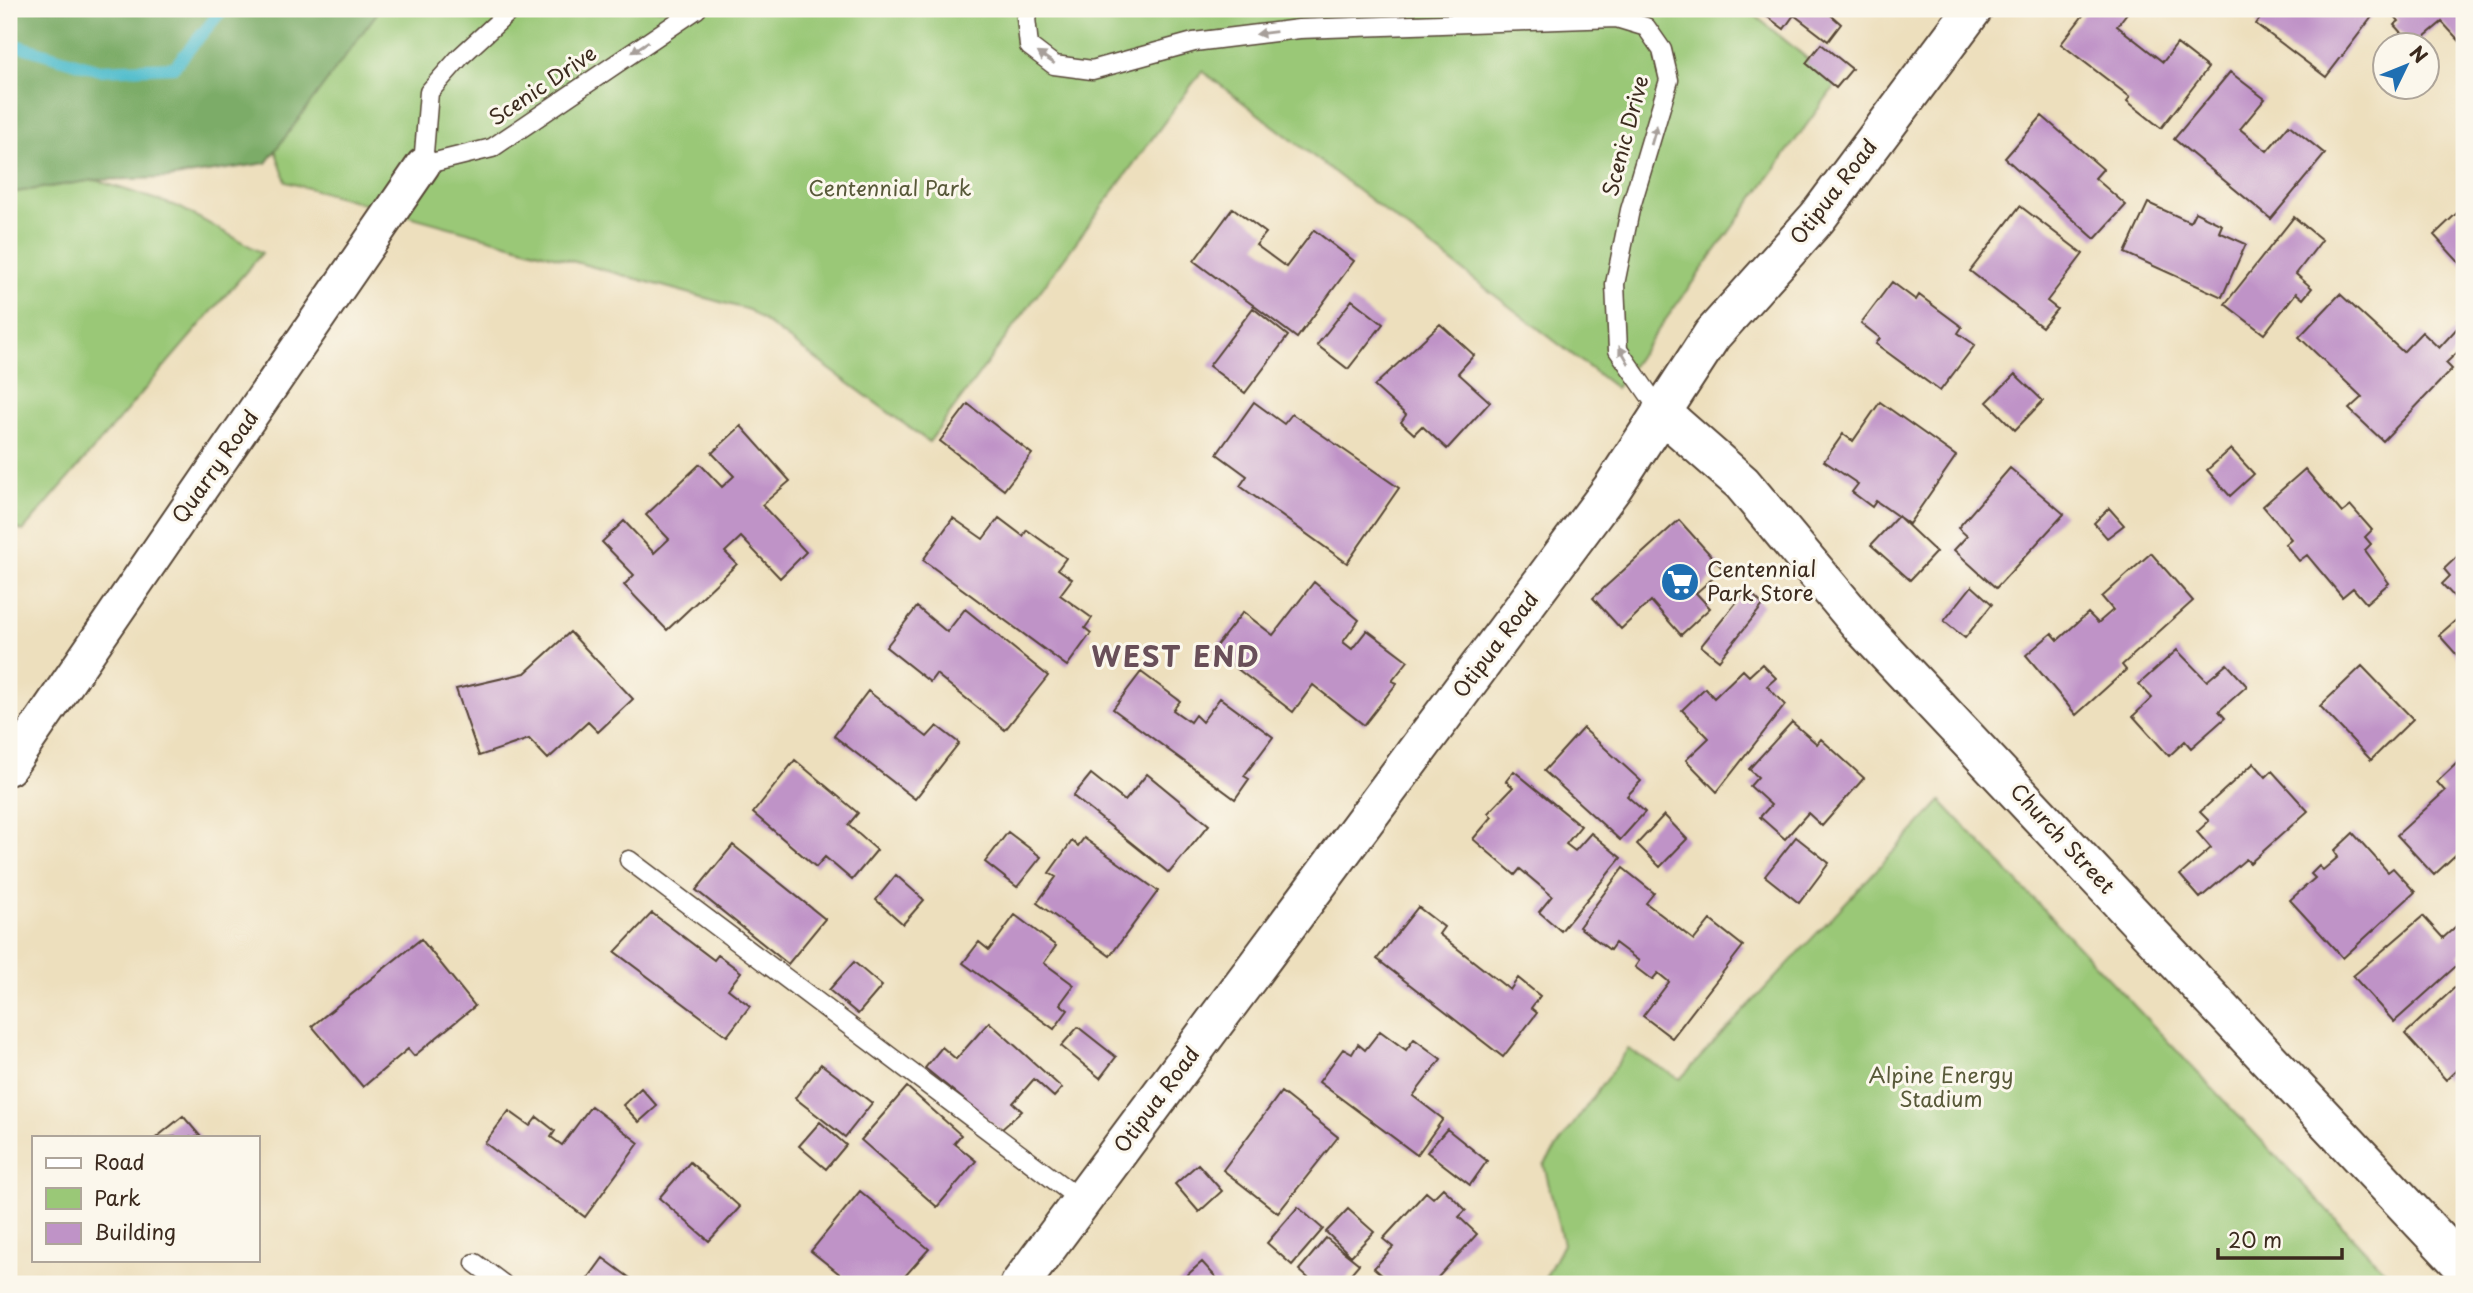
<svg xmlns="http://www.w3.org/2000/svg" width="2473" height="1293" font-family="'Playpen Sans',sans-serif">
	<style>
		.green { fill: #9ac877; stroke: #6a794a; stroke-width: 2 }
		.forest { fill: #7bac68; stroke: #5b6b43; stroke-width: 2 }
		.lines { fill: none; stroke-linecap: round; stroke-linejoin: round }
		.stream { stroke: #52becd; stroke-width: 12 }
		.building { fill: #bf93c7 }
		.service-casing { stroke: #564536; stroke-width: 21 }
		.minor-casing { stroke: #564536; stroke-width: 37 }
		.tertiary-casing { stroke: #564536; stroke-width: 42 }
		.service { stroke: #fff; stroke-width: 18 }
		.minor { stroke: #fff; stroke-width: 33 }
		.tertiary { stroke: #fff; stroke-width: 38 }
		.oneway { fill: #a79f9a }
		.labels { text-anchor: middle; stroke-width: 6; stroke-linejoin: round; paint-order: stroke }
		.street-label { font-size: 21px; fill: #3b2a1e; stroke: #fbf7ec }
		.park-label { font-size: 21px; fill: #585939; stroke: #fbf7ec }
		.poi-label { font-size: 21px; fill: #3b2a1e; stroke: #fbf7ec; text-anchor: start }
		.district-label { font-size: 28px; font-weight: bold; letter-spacing: 2px; fill: #694f59; stroke: #fbf7ec }
	</style>
	<rect width="100%" height="100%" fill="#fbf7ec"/>
	<filter id="ink" filterUnits="userSpaceOnUse"><feTurbulence type="fractalNoise" baseFrequency=".0143" numOctaves="2"/><feDisplacementMap in="SourceGraphic" scale="14" xChannelSelector="R" yChannelSelector="G"/><feConvolveMatrix kernelMatrix="1 2 1 2 8 2 1 2 1" color-interpolation-filters="sRGB"/></filter>
	<filter id="wash" filterUnits="userSpaceOnUse"><feTurbulence type="fractalNoise" baseFrequency=".00686" numOctaves="4" result="noise"/><feDisplacementMap in="SourceGraphic" scale="28" xChannelSelector="R" yChannelSelector="G"/><feGaussianBlur stdDeviation="1.57" result="paint"/><feColorMatrix in="noise" values="0 0 0 0 0 0 0 0 0 0 0 0 0 0 0 0 0 1.4 0 .05"/><feComposite in="paint" operator="in"/></filter>
	<g filter="url(#wash)">
		<rect width="100%" height="100%" fill="#eddfbd"/>
		<path class="green" d="M228,9H1747L1837,83L1616,388L1202,71L929,442L749,310L286,182Z
			M95,180L179,207L262,253L23,531L9,525V193Z
			M1941,801L2397,1284H1542L1563,1244L1544,1165L1628,1049L1680,1079Z"/>
		<path class="forest" d="M9,9H380L266,163L168,178L95,180L9,193Z"/>
		<g class="lines">
			<path class="stream" d="M9,43L99,70L174,67L223,9"/>
		</g>
		<g id="blocks">
			<path class="building" d="M1757,9H1824L1841,24L1828,41L1794,15L1784,29Z
				M2088,9H2130L2117,26L2163,62L2177,44L2208,68L2161,128L2127,101L2130,97L2061,44Z
				M2267,9H2378L2326,77L2256,24Z
				M2389,9H2464V46L2442,22L2413,46L2394,25L2399,21Z
				M1821,44L1852,69L1836,88L1806,63Z
				M2230,72L2265,99L2240,129L2267,151L2289,125L2325,154L2271,219L2174,139Z
				M2042,116L2103,169L2095,178L2126,205L2095,239L2005,158Z
				M2148,203L2190,222L2195,212L2222,225L2219,232L2246,244L2222,297L2125,253Z
				M2020,206L2083,254L2047,301L2057,309L2042,327L1970,271Z
				M1233,208L1266,233L1256,245L1286,267L1314,230L1354,261L1297,338L1194,261Z
				M2458,212L2464,219V268L2434,235Z
				M2294,217L2322,240L2296,274L2312,288L2303,299L2296,293L2264,334L2225,304Z
				M1892,282L1916,300L1919,295L1962,327L1958,333L1975,345L1940,391L1876,344L1880,338L1861,323Z
				M2340,294L2403,352L2422,332L2439,348L2460,325L2458,321L2464,315V346L2446,363L2452,369L2383,441L2349,409L2362,397L2299,337Z
				M1352,300L1383,324L1348,369L1317,345Z
				M1253,308L1288,336L1245,393L1209,366Z
				M1440,324L1474,355L1458,373L1490,402L1447,449L1422,426L1414,434L1401,422L1406,415L1374,386Z
				M2015,374L2043,401L2015,430L1987,402Z
				M1254,402L1284,424L1292,414L1399,488L1347,563L1240,486L1247,476L1217,454Z
				M1880,402L1956,456L1909,524L1876,501L1872,507L1852,492L1858,484L1824,461L1843,434L1853,441Z
				M968,404L1032,454L1004,490L940,441Z
				M741,426L790,481L762,505L806,552L780,578L741,537L725,552L737,564L667,630L624,585L634,575L602,542L624,521L654,553L669,539L646,515L700,464L722,487L734,476L712,453Z
				M2231,449L2254,474L2230,496L2207,470Z
				M2010,468L2064,514L1996,588L1954,550L1967,536L1958,528Z
				M2305,469L2342,513L2351,506L2372,530L2365,537L2371,544L2365,550L2389,583L2366,603L2353,588L2342,597L2307,555L2299,561L2285,544L2291,539L2263,506Z
				M2109,508L2124,525L2107,538L2094,523Z
				M1898,516L1936,552L1910,580L1871,545Z
				M953,518L983,539L999,518L1023,536L1027,530L1066,558L1058,569L1072,579L1060,595L1092,618L1085,628L1091,633L1067,666L923,560Z
				M1679,520L1723,569L1696,593L1710,608L1681,635L1651,601L1621,629L1593,598Z
				M2464,550V602L2461,604L2442,584L2450,576L2444,569Z
				M2151,553L2193,601L2122,665L2126,670L2076,715L2026,655L2052,633L2058,640L2088,613L2098,623L2113,610L2102,597Z
				M1314,582L1359,620L1343,642L1352,649L1367,630L1408,661L1392,681L1397,683L1364,725L1313,685L1293,712L1213,650L1243,612L1273,635Z
				M1972,586L1992,604L1965,638L1944,621Z
				M1747,589L1763,605L1719,660L1701,646Z
				M917,607L947,632L965,609L1048,676L1005,730L936,674L930,682L886,647Z
				M2464,613V663L2439,635Z
				M570,632L633,699L598,732L588,722L548,759L529,739L479,756L456,689L525,673Z
				M2177,650L2207,681L2227,664L2247,686L2219,711L2225,718L2191,748L2185,741L2169,756L2133,716L2152,698L2139,684Z
				M1762,664L1776,678L1767,686L1785,705L1717,792L1686,760L1709,738L1682,710L1705,688L1714,698L1743,670L1749,676Z
				M2362,666L2413,719L2371,760L2320,706Z
				M1141,672L1180,701L1173,710L1190,722L1195,715L1202,722L1220,698L1273,737L1244,776L1249,779L1235,799L1113,709Z
				M868,691L927,737L937,726L959,743L915,799L834,736Z
				M1792,722L1817,744L1821,739L1864,778L1822,826L1808,813L1785,839L1760,817L1771,805L1750,786L1758,777L1749,769Z
				M1583,728L1641,781L1627,796L1645,812L1620,840L1544,771Z
				M795,760L858,813L848,825L877,850L852,880L825,857L816,867L753,813Z
				M2254,763L2266,777L2272,771L2308,811L2250,863L2246,859L2200,898L2180,875L2211,848L2197,832L2209,821L2200,812Z
				M2457,763L2461,767L2464,764V847L2434,875L2397,835L2445,791L2437,782Z
				M1514,771L1581,826L1566,844L1575,851L1591,833L1621,858L1561,931L1539,912L1552,896L1520,869L1515,875L1473,839L1492,817L1488,813L1513,787L1506,781Z
				M1091,774L1125,801L1147,774L1209,825L1169,873L1073,796Z
				M1664,815L1687,839L1660,867L1637,844Z
				M1008,832L1041,857L1017,887L985,862Z
				M2353,833L2388,872L2393,868L2415,892L2343,958L2290,900L2315,878L2311,874L2319,866L2323,870L2338,857L2334,851Z
				M1796,837L1829,863L1799,903L1765,876Z
				M1084,838L1158,891L1110,956L1037,903L1056,877L1049,873L1072,841L1078,846Z
				M733,845L825,919L788,964L696,890Z
				M1623,868L1654,893L1646,903L1694,940L1710,920L1743,946L1672,1038L1643,1016L1669,982L1658,973L1652,980L1635,967L1639,961L1615,943L1610,950L1579,927Z
				M896,875L924,900L903,924L876,900Z
				M1418,907L1444,927L1439,934L1510,990L1518,978L1540,996L1531,1008L1537,1013L1503,1057L1377,959Z
				M652,913L714,960L718,955L741,972L728,989L750,1006L727,1036L615,952Z
				M1015,915L1056,946L1044,963L1074,985L1060,1004L1068,1010L1054,1029L963,963L979,942L989,950Z
				M2423,916L2443,938L2464,919V950L2459,955L2463,960L2394,1022L2353,976Z
				M421,939L475,1006L414,1056L408,1049L363,1087L312,1026Z
				M854,962L882,986L858,1014L829,990Z
				M2464,979V1063L2446,1080L2405,1034Z
				M989,1022L1062,1088L1054,1097L1034,1079L1013,1103L1022,1111L1001,1130L925,1068L942,1047L956,1059Z
				M1078,1027L1116,1057L1100,1078L1061,1046Z
				M1380,1031L1406,1050L1414,1039L1441,1059L1413,1096L1443,1119L1417,1155L1319,1082L1343,1049L1352,1054L1358,1044L1365,1050Z
				M821,1064L872,1103L845,1137L795,1098Z
				M907,1087L961,1135L954,1143L976,1161L937,1207L861,1140Z
				M641,1088L657,1106L639,1122L623,1105Z
				M1281,1092L1338,1137L1278,1213L1223,1170Z
				M591,1106L639,1143L585,1217L485,1143L509,1111L530,1126L537,1117L555,1131L551,1137L562,1145Z
				M183,1116L201,1137H157Z
				M820,1122L846,1145L826,1169L799,1146Z
				M1447,1129L1487,1161L1470,1185L1427,1152Z
				M690,1162L740,1207L709,1241L659,1198Z
				M1198,1164L1222,1191L1199,1212L1175,1184Z
				M1443,1188L1466,1210L1459,1217L1477,1234L1432,1284H1392L1374,1268L1393,1247L1383,1239L1426,1192L1433,1198Z
				M860,1191L929,1249L898,1284H852L811,1251Z
				M1298,1207L1323,1229L1292,1265L1267,1243Z
				M1348,1209L1374,1232L1351,1256L1326,1232Z
				M1326,1238L1359,1264L1342,1284H1315L1299,1270Z
				M603,1258L638,1284H584Z
				M1202,1262L1222,1284H1177Z"/>
		</g>
	</g>
	<g filter="url(#ink)">
		<use href="#blocks" fill-opacity="0" stroke="#564536" stroke-width="2"/>
		<g class="lines">
			<defs>
				<path id="service" d="M512,9L460,57L429,92L423,165L492,148L697,9
					M1030,9L1026,18L1029,46L1054,65L1092,70L1194,42L1299,29L1616,18L1646,27L1662,50L1669,80L1630,210L1615,284L1618,350L1661,412
					M629,860L1082,1201
					M475,1263L503,1284"/>
				<path id="minor" d="M9,768L423,165"/>
				<path id="tertiary" d="M1661,412L1742,483L1863,628L2464,1267
					M1020,1284L1613,487L1712,335L1817,218L1973,9"/>
			</defs>
			<use href="#service" class="service-casing"/>
			<use href="#minor" class="minor-casing"/>
			<use href="#tertiary" class="tertiary-casing"/>
			<use href="#service" class="service"/>
			<use href="#minor" class="minor"/>
			<use href="#tertiary" class="tertiary"/>
		</g>
		<defs><path id="oneway-solid" d="M-6-.8H1V-3.2L6.5 0L1 3.2V.8H-6Z" transform="scale(1.75)"/></defs>
		<g class="oneway">
			<use href="#oneway-solid" transform="translate(1266 33) rotate(173)"/>
			<use href="#oneway-solid" transform="translate(640 47) rotate(146)"/>
			<use href="#oneway-solid" transform="translate(1046 58) rotate(-146)"/>
			<use href="#oneway-solid" transform="translate(1654 135) rotate(-74)"/>
			<use href="#oneway-solid" transform="translate(1624 355) rotate(-119)"/>
		</g>
	</g>
	<defs>
		<symbol id="supermarket-disc" viewBox="-11 -11 22 22"><circle r="9.5" fill="#1f6fb2" stroke="#fbf7ec"/><path d="M-6-5.5h2.5l.6 2H6L4.5 2H-2.5L-4.4-4H-6ZM-1.5 3.2a1.3 1.3 0 1 0 .1 0ZM3 3.2a1.3 1.3 0 1 0 .1 0Z" fill="#fff"/></symbol>
	</defs>
	<g fill-rule="evenodd">
		<use href="#supermarket-disc" x="1658" y="560" width="44" height="44"/>
	</g>
	<g class="labels">
		<g class="street-label">
			<text transform="translate(543 86) rotate(-34)" y="7">Scenic Drive</text>
			<text transform="translate(1626 136) rotate(-75)" y="7">Scenic Drive</text>
			<text transform="translate(1834 192) rotate(-52)" y="7">Otipua Road</text>
			<text transform="translate(216 467) rotate(-55)" y="7">Quarry Road</text>
			<text transform="translate(1496 645) rotate(-53)" y="7">Otipua Road</text>
			<text transform="translate(2062 839) rotate(47)" y="7">Church Street</text>
			<text transform="translate(1157 1100) rotate(-53)" y="7">Otipua Road</text>
		</g>
		<g class="park-label">
			<text x="890" y="196">Centennial Park</text>
			<text x="1941" y="1083">Alpine Energy<tspan x="1941" dy="24">Stadium</tspan></text>
		</g>
		<g class="poi-label">
			<text x="1707" y="577">Centennial<tspan x="1707" dy="24">Park Store</tspan></text>
		</g>
		<g class="district-label">
			<text x="1176" y="667">WEST END</text>
		</g>
	</g>
	<rect width="2473" height="1293" fill="none" stroke="#fbf7ec" stroke-width="35"/>
	<rect x="32" y="1136" width="228" height="126" fill="#fbf7ec" stroke="#aea59a" stroke-width="2"/>
	<rect x="46" y="1158" width="35" height="10" fill="#ffffff" stroke="#aea59a" stroke-width="2"/>
	<text x="94" y="1170" font-size="21" fill="#3b2a1e">Road</text>
	<rect x="46" y="1188" width="35" height="21" fill="#9ac877" stroke="#aea59a" stroke-width="2"/>
	<text x="94" y="1206" font-size="21" fill="#3b2a1e">Park</text>
	<rect x="46" y="1223" width="35" height="21" fill="#bf93c7" stroke="#aea59a" stroke-width="2"/>
	<text x="94" y="1240" font-size="21" fill="#3b2a1e">Building</text>
	<g transform="translate(2406 66) rotate(47)"><circle r="33" fill="#fbf7ec" stroke="#aea59a" stroke-width="2"/>
	<path d="M0-5L12 26L0 18L-12 26Z" fill="#1f6fb2"/>
	<text y="-10" font-size="19" font-weight="bold" text-anchor="middle" fill="#3b2a1e">N</text>
	</g>
	<path d="M2218 1248v10h124v-10" fill="none" stroke="#3b2a1e" stroke-width="3.5"/>
	<text x="2228" y="1248" font-size="21" fill="#3b2a1e" stroke="#fbf7ec" stroke-width="5" paint-order="stroke">20 m</text>
</svg>
